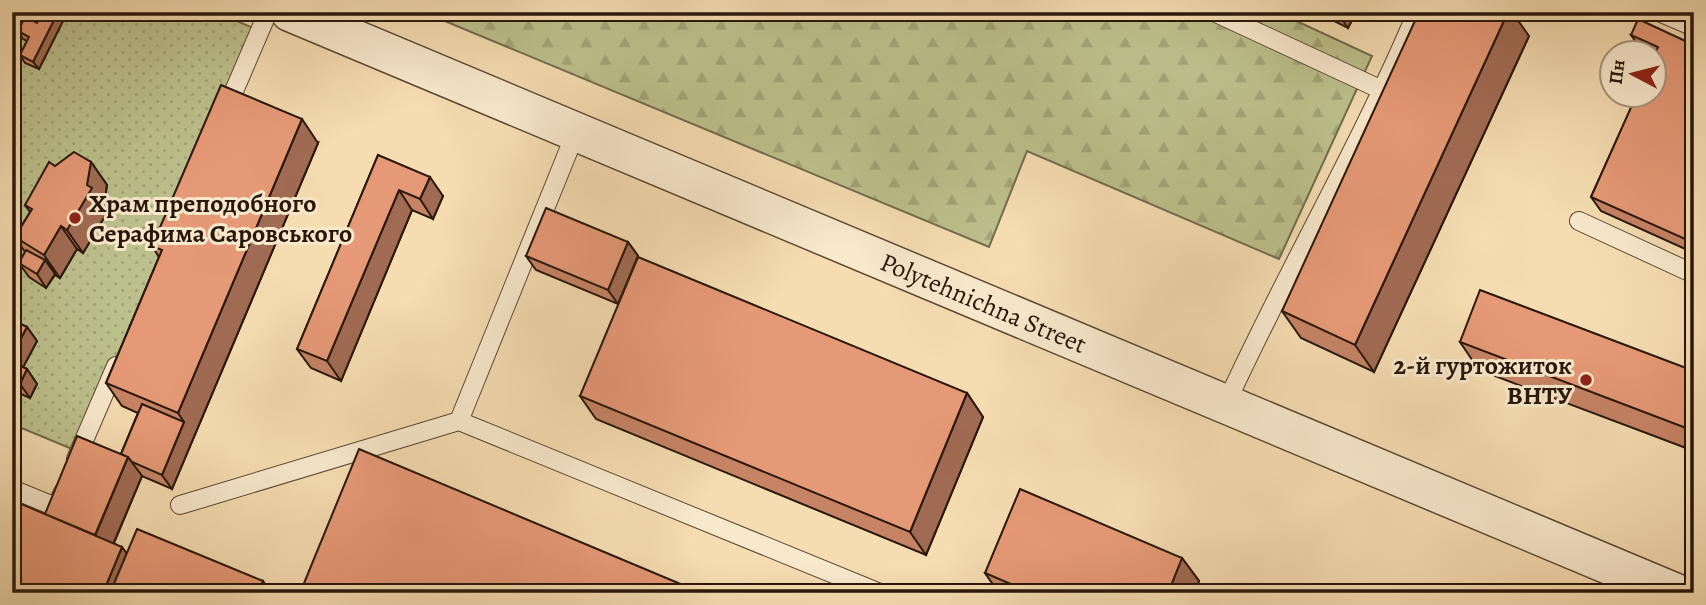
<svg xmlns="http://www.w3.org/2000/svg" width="1706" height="605" font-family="Alegreya,serif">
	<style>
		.grass { fill: url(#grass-dots); stroke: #726c4c; stroke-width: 2 }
		.forest { fill: url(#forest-firs); stroke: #726c4c; stroke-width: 2 }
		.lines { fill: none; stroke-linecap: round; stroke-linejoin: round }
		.service-casing { stroke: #5c4834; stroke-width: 20 }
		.tertiary-casing { stroke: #5c4834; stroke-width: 41 }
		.service { stroke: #f8e8cc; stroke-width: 18 }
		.tertiary { stroke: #f8e8cc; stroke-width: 38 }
		.wall { fill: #c68465; stroke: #29170b; stroke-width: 2 }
		.shaded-wall { fill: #a16b53; stroke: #29170b; stroke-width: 2 }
		.building { fill: #e69976; stroke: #29170b; stroke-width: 2 }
		.poi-dot { fill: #8f2418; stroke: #f8e8cc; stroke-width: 2.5 }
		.labels { text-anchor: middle; stroke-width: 6; stroke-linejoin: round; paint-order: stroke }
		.poi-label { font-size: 26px; font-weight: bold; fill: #29170b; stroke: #f8e8cc; text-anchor: start }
		.street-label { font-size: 26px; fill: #29170b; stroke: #f8e8cc }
	</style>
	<defs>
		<pattern id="grass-dots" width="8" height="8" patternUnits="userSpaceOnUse" patternTransform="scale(1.75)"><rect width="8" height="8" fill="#bcc08c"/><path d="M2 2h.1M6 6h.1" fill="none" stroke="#a2a477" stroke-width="1.8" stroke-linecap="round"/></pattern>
		<pattern id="forest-firs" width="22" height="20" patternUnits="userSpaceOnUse" patternTransform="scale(1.75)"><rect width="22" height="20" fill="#bcc08c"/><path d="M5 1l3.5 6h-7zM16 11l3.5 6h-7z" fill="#a2a477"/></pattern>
	</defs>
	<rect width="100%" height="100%" fill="#f5dcb1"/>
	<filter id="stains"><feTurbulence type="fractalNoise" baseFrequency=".00286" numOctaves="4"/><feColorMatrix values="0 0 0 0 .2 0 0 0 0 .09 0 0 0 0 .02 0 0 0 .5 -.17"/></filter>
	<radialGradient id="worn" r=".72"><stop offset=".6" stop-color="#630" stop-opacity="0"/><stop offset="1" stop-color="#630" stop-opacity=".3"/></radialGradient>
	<path class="grass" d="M12,12H216L260,31L79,452L12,424Z"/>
	<path class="forest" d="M423,12H1277L1372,56L1279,259L1027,151L989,247Z"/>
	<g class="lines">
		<defs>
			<path id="service" d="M1214,12L1384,91
				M1659,12L1694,27
				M225,112L268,12
				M1579,221L1694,274
				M1226,404C1286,272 1360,147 1417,12
				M459,421L576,132
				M76,459L116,366
				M12,489L56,507L63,492
				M180,505L459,421L880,593"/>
			<g id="tertiary">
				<path id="s1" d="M290,12L1676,593"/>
			</g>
		</defs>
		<use href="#service" class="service-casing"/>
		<use href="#tertiary" class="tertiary-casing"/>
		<use href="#service" class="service"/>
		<use href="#tertiary" class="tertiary"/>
	</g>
	<path class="wall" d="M42,12H61L65,17L39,69L25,63L20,55L27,41L23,39L18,31L37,23Z
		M1316,12H1356L1348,28Z
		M1631,35L1694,45V253L1601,211L1591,197L1655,55L1654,52H1649L1641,49Z
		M1529,36L1374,372L1301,338L1282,311Z
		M318,143L172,489L142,476L114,543L127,553L263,581L12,593L45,514L121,454L138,413L122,406L106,383L159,257L152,246Z
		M378,155L443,196L433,219L412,210L341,381L311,368L297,349Z
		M91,162L107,185L104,204L108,211L83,253L77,249L60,278L55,275L46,288L29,277L19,263L25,252L15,237L30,212L25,205L55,166Z
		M628,242L638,256L618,304L536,270L526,256Z
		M12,300L21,313L19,323L27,327L37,341L23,367L27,369L37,384L30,398L12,390Z
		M1460,342L1694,371V451L1479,370Z
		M967,393L983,417L926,555L596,419L580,396Z
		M1182,558L1199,581L1194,593H999L985,573Z"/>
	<path class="shaded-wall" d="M58,12H61L65,17L39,69L33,62Z
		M1337,12H1356L1348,28Z
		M1508,12H1512L1529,36L1374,372L1355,345Z
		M302,119L318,143L172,489L162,475L184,422L178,413Z
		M91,162L107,185L104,204L108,211L83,253L67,230Z
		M430,177L443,196L433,219L420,199Z
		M399,190L412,210L341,381L327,361Z
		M61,226L77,249L60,278L44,255Z
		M628,242L638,256L618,304L608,290Z
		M45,260L55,274L46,288L37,274Z
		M12,300L21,313L18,332L12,324Z
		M27,327L37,341L19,375L12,365V355Z
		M27,369L37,384L30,398L20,384Z
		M967,393L983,417L926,555L910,532Z
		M128,457L142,476L106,561L93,541Z
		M122,547L143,576L136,593H103Z
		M1182,558L1199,581L1194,593H1168Z
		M263,581L271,593H258Z"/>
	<path class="building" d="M42,12H58L33,62L20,55L29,37L18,31L25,17L37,23Z
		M1419,12H1508L1355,345L1282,311Z
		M1638,19L1694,45V243L1591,197L1637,94H1654V57L1658,47L1631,35Z
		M221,85L302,119L178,413L106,383L162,250L152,246Z
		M74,152L91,162L87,185L92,188L67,230L61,226L44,255L15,237L32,209L25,205L49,162L55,166Z
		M378,155L430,177L420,199L399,190L327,361L297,349Z
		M546,208L628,242L608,290L526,256Z
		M26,250L45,260L37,274L19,263Z
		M638,257L967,393L910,532L580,396Z
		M1480,290L1694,371V431L1460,342Z
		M12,320L27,327L12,355Z
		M12,362L27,369L20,384L12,380Z
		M142,404L184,422L162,475L132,462L128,457L121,454Z
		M77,436L128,457L95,535L45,514Z
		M359,449L702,593H300Z
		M1020,489L1182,558L1168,593H1032L985,573Z
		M12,500L122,547L103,593H12Z
		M137,529L263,581L258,593H110Z"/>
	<g class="poi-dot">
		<circle cx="75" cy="218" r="7"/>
		<circle cx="1586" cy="380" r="7"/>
	</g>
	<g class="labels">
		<g class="poi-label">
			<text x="89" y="212">Храм преподобного<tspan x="89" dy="30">Серафима Саровського</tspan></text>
			<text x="1572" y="374" text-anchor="end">2-й гуртожиток<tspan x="1572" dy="30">ВНТУ</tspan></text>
		</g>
		<g class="street-label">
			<text dy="9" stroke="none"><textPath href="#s1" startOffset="752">Polytehnichna Street</textPath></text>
		</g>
	</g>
	<rect width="1706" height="605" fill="none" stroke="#f5dcb1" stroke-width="42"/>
	<rect x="14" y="14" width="1678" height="577" fill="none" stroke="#29170b" stroke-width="3.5"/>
	<rect x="21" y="21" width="1664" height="563" fill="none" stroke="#29170b" stroke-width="2"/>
	<g transform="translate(1633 74) rotate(277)"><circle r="33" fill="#f8e8cc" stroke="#a5947f" stroke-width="2"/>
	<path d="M0-5L12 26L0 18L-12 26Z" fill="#8f2418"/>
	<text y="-10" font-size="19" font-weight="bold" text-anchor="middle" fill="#29170b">Пн</text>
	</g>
	<rect width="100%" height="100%" filter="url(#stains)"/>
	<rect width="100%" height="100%" fill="url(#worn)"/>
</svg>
